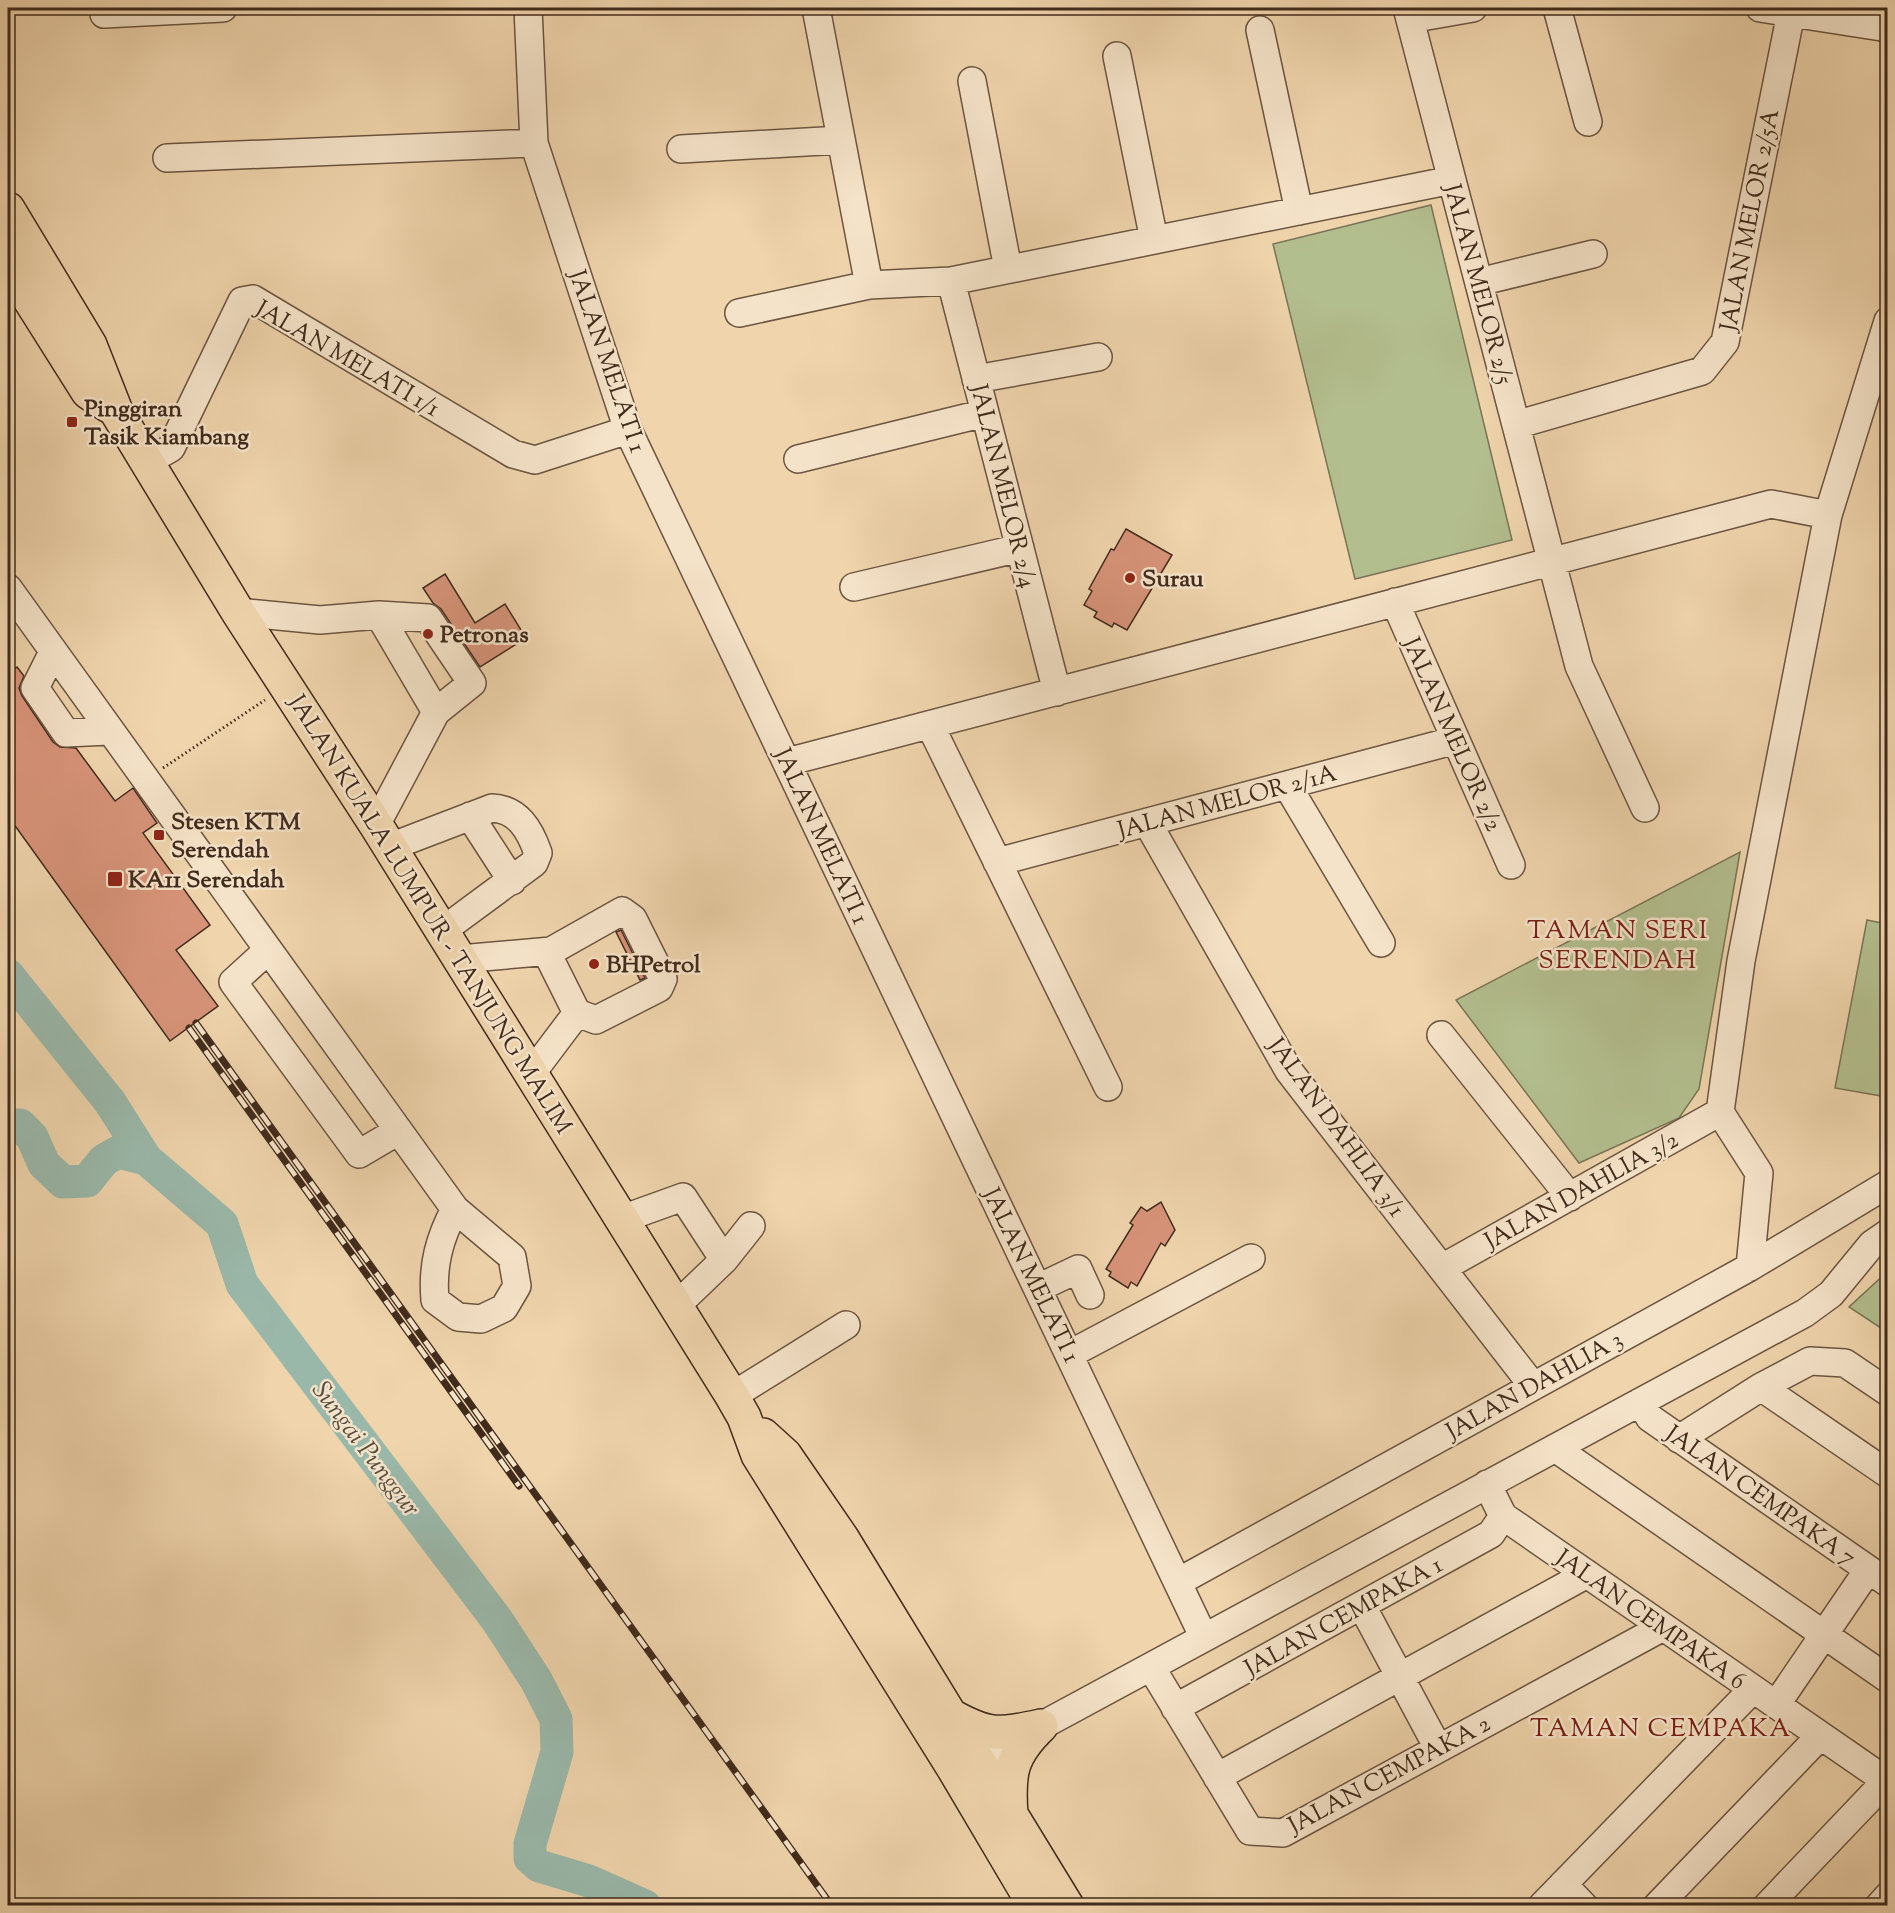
<svg xmlns="http://www.w3.org/2000/svg" width="1895" height="1913" font-family="'Sorts Mill Goudy',serif">
	<style>
		.green { fill: #b3be8e; stroke: #7a7456; stroke-width: 1.5 }
		.lines { fill: none; stroke-linecap: round; stroke-linejoin: round }
		.river { stroke: #9ab8aa; stroke-width: 33 }
		.building { fill: #d79379; stroke: #412b1d; stroke-width: 1.5 }
		.minor-casing { stroke: #6c5541; stroke-width: 30 }
		.major-casing { stroke: #412b1d; stroke-width: 36 }
		.path { stroke: #412b1d; stroke-width: 3; stroke-dasharray: 1.5 3; stroke-linecap: butt }
		.minor { stroke: #f5e3c9; stroke-width: 27 }
		.major { stroke: #efd4ac; stroke-width: 33 }
		.rail-casing { stroke: #412b1d; stroke-width: 7 }
		.rail { stroke: #f5e3c9; stroke-width: 4.5; stroke-dasharray: 14; stroke-linecap: butt }
		.poi-dot { fill: #8f2418; stroke: #f5e3c9; stroke-width: 2 }
		.labels { text-anchor: middle; stroke-width: 5; stroke-linejoin: round; paint-order: stroke }
		.street-label { font-size: 24px; fill: #412b1d; stroke: #f5e3c9 }
		.poi-label { font-size: 24px; font-weight: bold; fill: #412b1d; stroke: #f5e3c9; text-anchor: start }
		.neighbourhood-label { font-size: 26px; letter-spacing: 1.5px; fill: #7a1f14; stroke: #f5e3c9 }
		.water-label { font-size: 26px; font-style: italic; fill: #574e40; stroke: #f5e3c9 }
	</style>
	<rect width="100%" height="100%" fill="#efd4ac"/>
	<filter id="stains"><feTurbulence type="fractalNoise" baseFrequency=".00333" numOctaves="4"/><feColorMatrix values="0 0 0 0 .2 0 0 0 0 .09 0 0 0 0 .02 0 0 0 .5 -.17"/></filter>
	<radialGradient id="worn" r=".72"><stop offset=".6" stop-color="#630" stop-opacity="0"/><stop offset="1" stop-color="#630" stop-opacity=".3"/></radialGradient>
	<path class="green" d="M1431,205L1512,540L1355,579L1273,244Z
		M1740,852L1699,1089L1679,1118L1579,1163L1456,1000Z
		M1867,920L1887,924V1097L1835,1088Z
		M1887,1272V1332L1849,1307Z"/>
	<g class="lines">
		<path class="river" d="M8,975L110,1102L146,1159L222,1224L242,1284L497,1620L536,1680L556,1719L557,1752L530,1844V1858L539,1866L589,1881L645,1906
			M8,1125H20L32,1137L44,1164L63,1182L87,1181L104,1160L118,1152L146,1159"/>
	</g>
	<path class="building" d="M1126,529L1172,555L1127,630L1114,623L1112,627L1094,617L1097,612L1084,605L1092,591L1089,589L1111,549L1114,550Z
		M445,574L475,623L505,604L526,638L480,667L441,609L433,603L423,588Z
		M17,667L24,676L19,688L22,696L53,742L60,747L76,748L115,801L133,788L157,823L143,833L210,925L176,950L218,1006L170,1041L8,816V674Z
		M621,930L645,978L640,980L616,932Z
		M1161,1202L1175,1230L1165,1246L1161,1243L1137,1286L1131,1282L1128,1288L1109,1276L1111,1272L1106,1269L1133,1225L1130,1223L1141,1207L1147,1211Z"/>
	<g class="lines">
		<defs>
			<path id="minor" d="M528,8L534,143L628,430L1204,1638
				M816,8L869,285
				M1407,8L1579,666L1645,808
				M1557,8L1588,122
				M1760,8L1888,28
				M104,14L223,8
				M1410,19L1473,8
				M1260,30L1299,211
				M1117,56L1154,240
				M972,81L1008,269
				M681,149L841,140
				M167,158L534,143
				M951,281L1057,692
				M1479,282L1593,254
				M739,313L869,285L951,281L1452,180
				M976,379L1098,357
				M1516,425L1702,371L1725,342L1791,13
				M798,459L985,413
				M148,461L171,448L242,301L253,299L513,454L535,460L628,430
				M854,587L1020,548
				M8,588L455,1209L512,1257L517,1286L504,1308L481,1319L458,1317L435,1300C432,1266 439,1239 455,1209
				M1395,602L1511,865
				M238,612L320,620L379,615L436,712L376,825
				M379,615L428,618L472,683L436,712
				M53,652L35,688L66,733L108,731
				M930,725L1108,1087
				M787,762L1771,504L1828,515
				M1287,785L1381,943
				M470,816L512,881
				M1147,822L1289,1071L1533,1386
				M390,847L492,808C518,809 530,830 538,853L534,863L442,931
				M997,862L1456,740
				M622,911L633,919L663,979L659,988L596,1020L577,1013L550,959L551,951Z
				M267,951L233,982L359,1154L398,1131
				M460,959L551,951
				M1441,1035L1570,1197
				M531,1074L577,1013
				M622,1219L683,1197L724,1260
				M1750,1267L1759,1173L1720,1112L1741,961L1828,515L1888,321
				M1442,1268L1720,1112
				M1038,1288L1078,1269L1090,1295
				M676,1306L724,1260L751,1226
				M1070,1354L1251,1258
				M1761,1387L1888,1474
				M732,1396L846,1325
				M1640,1402L1650,1418L1888,1583
				M1679,1439L1761,1387L1810,1361L1845,1363L1888,1392
				M1555,1448L1888,1679
				M1487,1484L1503,1516L1888,1782
				M1178,1582L1750,1267L1888,1184
				M1362,1606L1438,1748
				M1151,1667L1250,1831L1283,1833L1663,1627
				M1776,1705L1868,1570
				M1175,1708L1491,1534L1503,1516
				M958,1767L1041,1726L1805,1313L1831,1294L1872,1244L1888,1233
				M1217,1777L1587,1574
				M1563,1884L1584,1906
				M1542,1906L1753,1689
				M1657,1906L1820,1736
				M1767,1906L1886,1781
				M1879,1906L1888,1896"/>
			<path id="major" d="M8,209L90,345L116,411L238,612L376,825L732,1396L744,1417L758,1455L954,1769L1035,1906
				M8,265L88,392L109,406
				M763,1435L785,1455L842,1538L1067,1906
				M950,1715C989,1737 999,1735 1041,1726
				M1011,1815C1008,1774 1010,1756 1041,1726"/>
		</defs>
		<use href="#minor" class="minor-casing"/>
		<use href="#major" class="major-casing"/>
		<path class="path" d="M163,768L265,700"/>
		<use href="#minor" class="minor"/>
		<use href="#major" class="major"/>
		<defs>
			<path id="rail" d="M196,1023L832,1906
				M189,1028L519,1486"/>
		</defs>
		<use href="#rail" class="rail-casing"/>
		<use href="#rail" class="rail"/>
	</g>
	<g class="poi-dot">
		<rect x="66" y="416" width="12" height="12" rx="3"/>
		<circle cx="1130" cy="578" r="6"/>
		<circle cx="428" cy="634" r="6"/>
		<rect x="153" y="829" width="12" height="12" rx="3"/>
		<rect x="107" y="871" width="16" height="16" rx="3"/>
		<circle cx="594" cy="964" r="6"/>
	</g>
	<g class="labels">
		<g class="street-label">
			<text transform="translate(1749 220) rotate(-79)" y="8">JALAN MELOR 2/5A</text>
			<text transform="translate(1479 284) rotate(75)" y="8">JALAN MELOR 2/5</text>
			<text transform="translate(348 358) rotate(30)" y="8">JALAN MELATI 1/1</text>
			<text transform="translate(608 361) rotate(71)" y="8">JALAN MELATI 1</text>
			<text transform="translate(1004 486) rotate(76)" y="8">JALAN MELOR 2/4</text>
			<text transform="translate(1453 734) rotate(66)" y="8">JALAN MELOR 2/2</text>
			<text transform="translate(1227 801) rotate(-15)" y="8">JALAN MELOR 2/1A</text>
			<text transform="translate(822 836) rotate(65)" y="8">JALAN MELATI 1</text>
			<text transform="translate(431 914) rotate(58)" y="8">JALAN KUALA LUMPUR - TANJUNG MALIM</text>
			<text transform="translate(1337 1127) rotate(54)" y="8">JALAN DAHLIA 3/1</text>
			<text transform="translate(1581 1190) rotate(-29)" y="8">JALAN DAHLIA 3/2</text>
			<text transform="translate(1032 1275) rotate(64)" y="8">JALAN MELATI 1</text>
			<text transform="translate(1534 1385) rotate(-29)" y="8">JALAN DAHLIA 3</text>
			<text transform="translate(1761 1495) rotate(35)" y="8">JALAN CEMPAKA 7</text>
			<text transform="translate(1343 1616) rotate(-29)" y="8">JALAN CEMPAKA 1</text>
			<text transform="translate(1651 1619) rotate(35)" y="8">JALAN CEMPAKA 6</text>
			<text transform="translate(1389 1774) rotate(-28)" y="8">JALAN CEMPAKA 2</text>
		</g>
		<g class="poi-label">
			<text x="84" y="416">Pinggiran<tspan x="84" dy="28">Tasik Kiambang</tspan></text>
			<text x="1142" y="586">Surau</text>
			<text x="440" y="642">Petronas</text>
			<text x="171" y="829">Stesen KTM<tspan x="171" dy="28">Serendah</tspan></text>
			<text x="128" y="887">KA11 Serendah</text>
			<text x="606" y="972">BHPetrol</text>
		</g>
		<g class="neighbourhood-label">
			<text x="1618" y="938">TAMAN SERI<tspan x="1618" dy="30">SERENDAH</tspan></text>
			<text x="1661" y="1736">TAMAN CEMPAKA</text>
		</g>
		<g class="water-label">
			<text transform="translate(367 1448) rotate(53)" y="9">Sungai Punggur</text>
		</g>
	</g>
	<rect width="1895" height="1913" fill="none" stroke="#efd4ac" stroke-width="30"/>
	<rect x="9" y="9" width="1877" height="1895" fill="none" stroke="#412b1d" stroke-width="3"/>
	<rect x="15" y="15" width="1865" height="1883" fill="none" stroke="#412b1d" stroke-width="1.5"/>
	<rect width="100%" height="100%" filter="url(#stains)"/>
	<rect width="100%" height="100%" fill="url(#worn)"/>
</svg>
